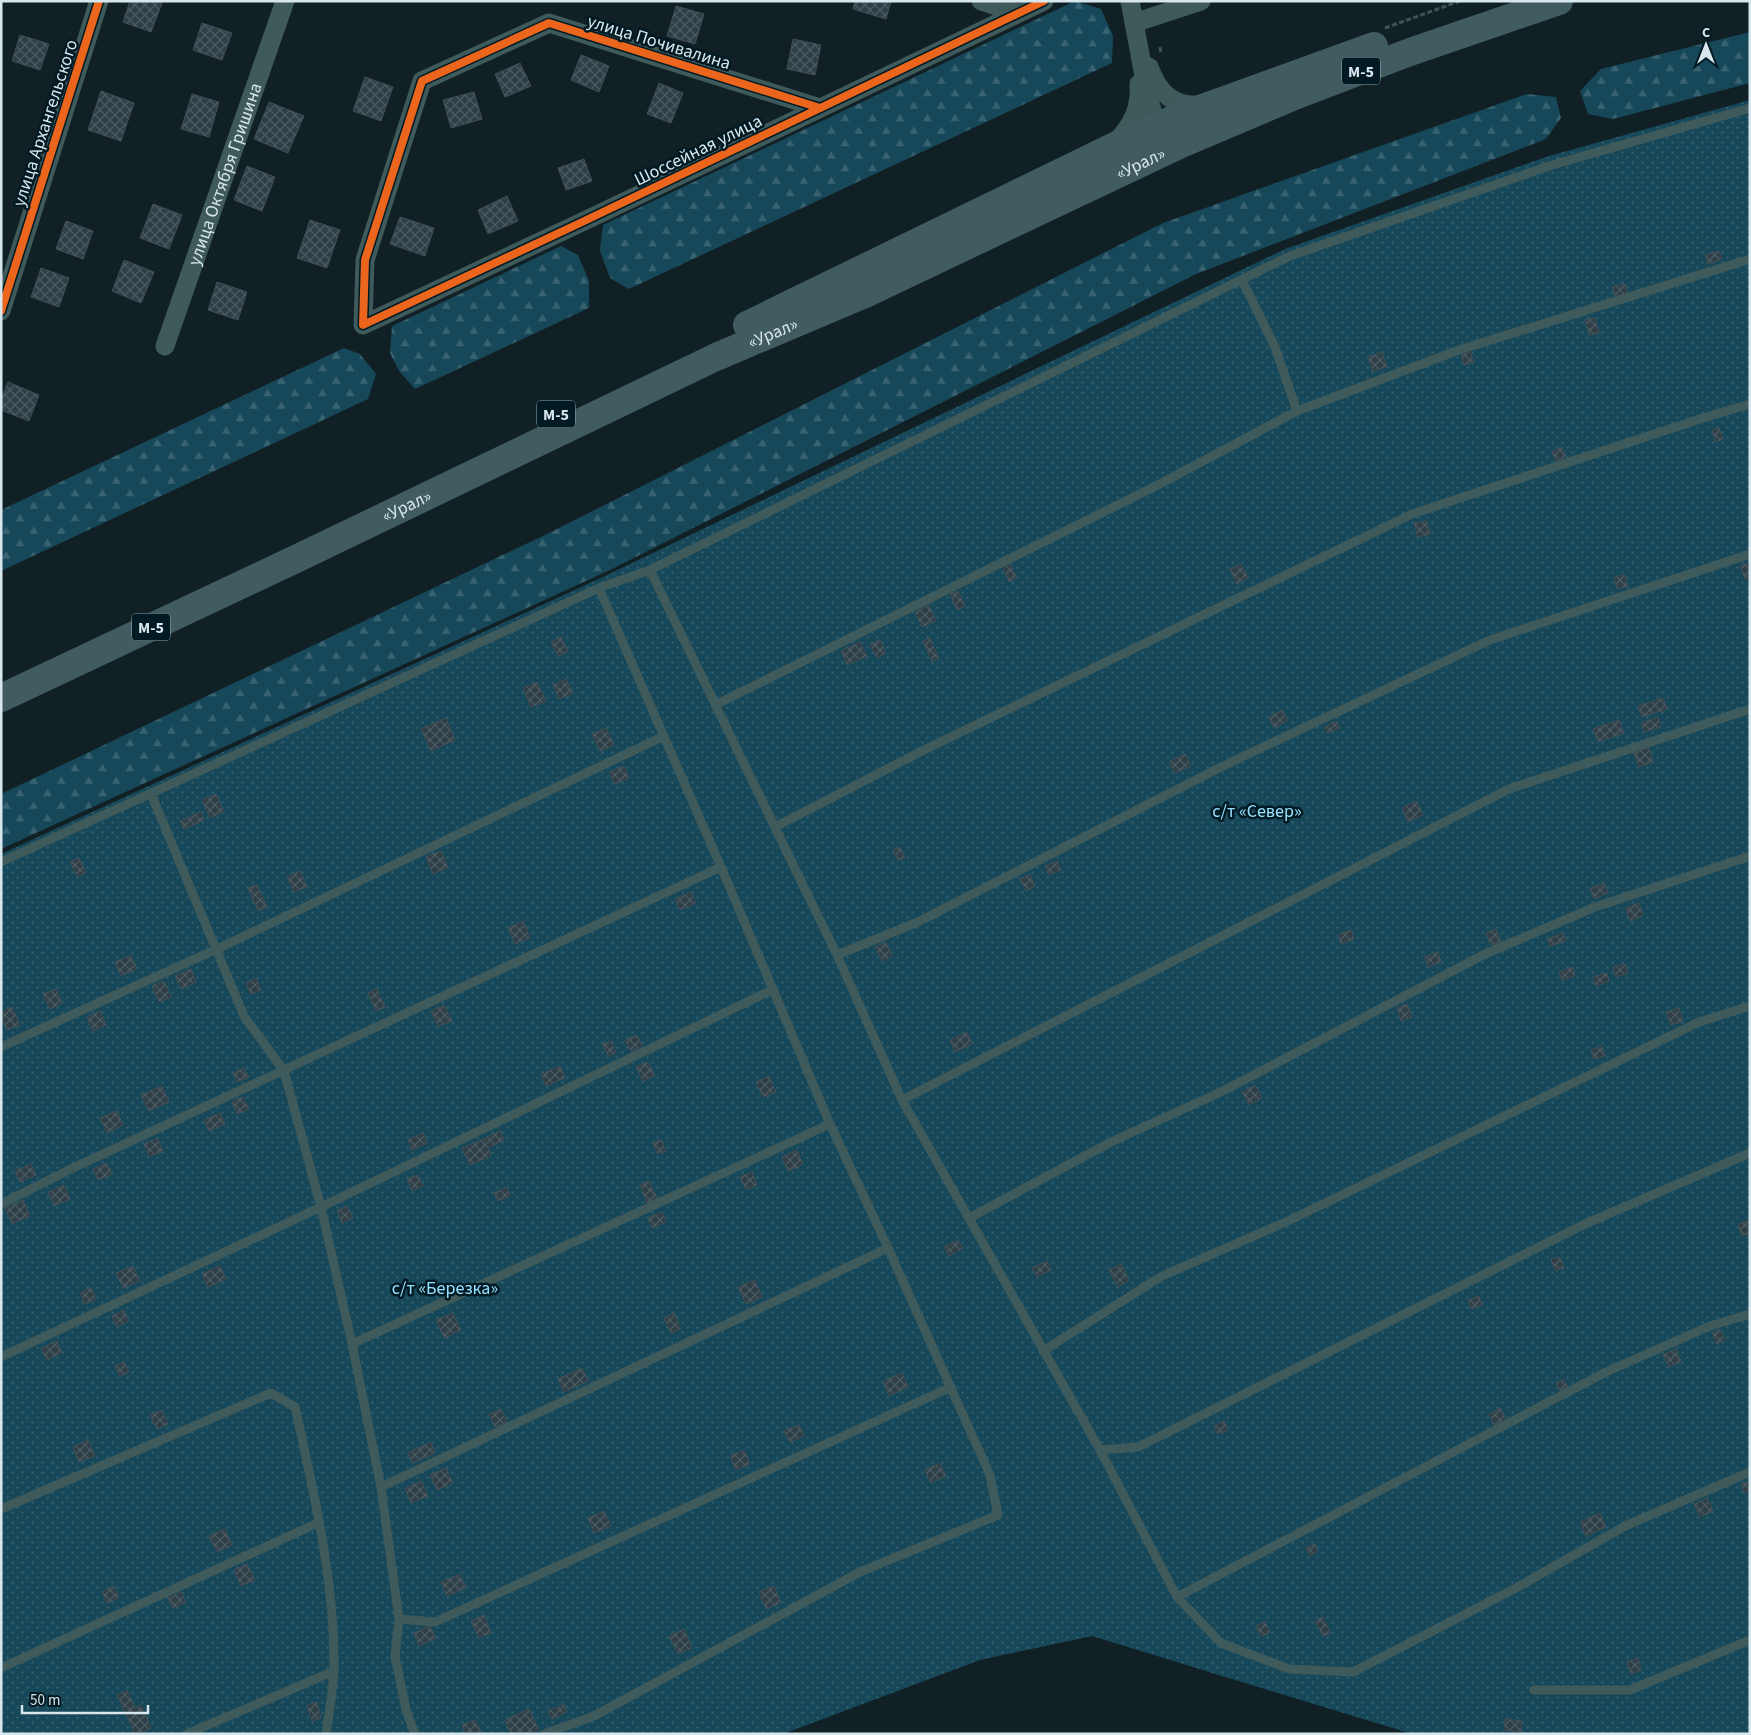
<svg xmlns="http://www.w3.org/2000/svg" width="1751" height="1735" font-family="'Source Sans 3',sans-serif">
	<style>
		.grass { fill: url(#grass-dots) }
		.forest { fill: url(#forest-firs) }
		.building { fill: url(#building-cross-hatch); stroke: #424d52 }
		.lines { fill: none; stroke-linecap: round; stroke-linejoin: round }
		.path { stroke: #405456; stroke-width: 3; stroke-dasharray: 5 2.5; stroke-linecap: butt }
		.lane { stroke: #3f5a5b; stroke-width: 9 }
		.street { stroke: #3f5a5b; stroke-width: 19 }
		.highway { stroke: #405c60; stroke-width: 28 }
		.cycleway-casing { stroke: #011a23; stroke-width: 11 }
		.cycleway { stroke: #eb651d; stroke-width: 8 }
		.labels { text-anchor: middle; stroke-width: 5; stroke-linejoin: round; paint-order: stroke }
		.shield { fill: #011a23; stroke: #98aab0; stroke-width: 1 }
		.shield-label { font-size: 16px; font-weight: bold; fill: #d8e7ed }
		.street-label { font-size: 18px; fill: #d8e7ed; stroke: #011a23 }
		.park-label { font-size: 18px; fill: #96e1ff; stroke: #011a23 }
	</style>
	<defs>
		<pattern id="grass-dots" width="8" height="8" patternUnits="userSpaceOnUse" patternTransform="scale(1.25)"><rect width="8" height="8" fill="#174859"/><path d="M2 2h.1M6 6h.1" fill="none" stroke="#386271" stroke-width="1.8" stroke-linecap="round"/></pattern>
		<pattern id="forest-firs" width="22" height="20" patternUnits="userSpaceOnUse" patternTransform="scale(1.25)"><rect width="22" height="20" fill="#174859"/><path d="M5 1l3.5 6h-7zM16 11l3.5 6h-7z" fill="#386271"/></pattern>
		<pattern id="building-cross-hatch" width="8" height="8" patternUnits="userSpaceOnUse" patternTransform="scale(1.25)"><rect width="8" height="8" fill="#2e3f48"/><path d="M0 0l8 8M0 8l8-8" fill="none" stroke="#4c5b63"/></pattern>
	</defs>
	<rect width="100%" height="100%" fill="#112025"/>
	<path class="grass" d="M1750,100V1734H1412L1092,1636L980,1660L783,1734H1V854L605,576L1285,249L1549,156Z"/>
	<path class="forest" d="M1075,1L1101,9L1113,36L1112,63L629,289L610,278L600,251L603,225Z
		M1750,32V83L1613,119L1588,114L1580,91L1601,69Z
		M1527,94L1556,97L1561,118L1546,139L1196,274L612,569L1,849V794L547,534L1163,223Z
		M561,246L578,255L589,281V308L415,389L399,371L390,353L392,326Z
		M344,348L360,354L376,374L368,399L1,571V510Z"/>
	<path class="building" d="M130,1H158L162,3L151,32L123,22Z
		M855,1H891L886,19L853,9Z
		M676,6L704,14L695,44L667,36Z
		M202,23L232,33L222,60L193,50Z
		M20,35L49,44L40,70L12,61Z
		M793,39L821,45L815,75L787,69Z
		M581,55L609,66L599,92L571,80Z
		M520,63L531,86L505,97L495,74Z
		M365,77L393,87L381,121L353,111Z
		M659,83L683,93L671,123L647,114Z
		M101,91L134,103L121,141L88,130Z
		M474,92L482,119L451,128L443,100Z
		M192,94L219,102L209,137L181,129Z
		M269,102L304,116L288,153L254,139Z
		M584,159L592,181L566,190L558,168Z
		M247,166L275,177L262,211L234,200Z
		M507,196L518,221L488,234L478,210Z
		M153,204L182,215L169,249L140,238Z
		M400,217L434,228L425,256L390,244Z
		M310,220L340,230L327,268L297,258Z
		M66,221L93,231L83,259L56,249Z
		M1719,251L1722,259L1708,264L1705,255Z
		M124,260L154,272L141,303L112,291Z
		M41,268L69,278L59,307L31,297Z
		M217,282L247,292L238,320L208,310Z
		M1625,284L1627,294L1615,296L1612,287Z
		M1595,318L1599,333L1589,335L1585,320Z
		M1382,352L1387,367L1372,371L1368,357Z
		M1470,352L1474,362L1464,365L1461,355Z
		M8,382L39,395L29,421L1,410V399Z
		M1719,428L1723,439L1715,442L1712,430Z
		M1562,447L1566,457L1556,461L1552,452Z
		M1427,521L1430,534L1418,537L1414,523Z
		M1750,562V577L1745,579L1740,566Z
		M1010,564L1017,578L1009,582L1003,567Z
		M1241,564L1248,578L1237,584L1230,569Z
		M1625,575L1628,586L1617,589L1614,577Z
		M958,591L965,606L957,610L950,594Z
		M929,605L936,621L922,627L915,612Z
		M561,637L568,651L558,656L551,642Z
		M930,638L939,659L932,661L923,641Z
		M880,640L886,653L877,658L870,644Z
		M860,642L867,656L847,665L841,651Z
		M566,679L573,693L559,699L553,685Z
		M537,682L546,701L531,707L523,688Z
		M1663,698L1667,709L1642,717L1638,706Z
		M1282,710L1287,721L1274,728L1269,717Z
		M1658,717L1661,727L1644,732L1641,723Z
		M446,718L455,740L431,751L421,729Z
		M1619,720L1624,733L1598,742L1593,729Z
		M1337,721L1340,728L1327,733L1324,727Z
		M606,728L614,745L600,751L592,734Z
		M1649,748L1653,762L1639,767L1634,753Z
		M1185,754L1191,766L1175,773L1169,762Z
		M624,766L629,778L615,784L609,772Z
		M216,794L224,812L210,818L202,800Z
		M1417,801L1423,815L1408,822L1402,808Z
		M201,812L204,820L184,829L180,821Z
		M900,847L905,858L898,860L893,850Z
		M441,851L448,867L433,874L426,857Z
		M79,858L86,873L77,877L70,862Z
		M1057,861L1061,870L1049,875L1045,866Z
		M300,871L307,887L294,892L287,877Z
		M1030,874L1035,886L1026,891L1020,879Z
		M1604,883L1608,893L1594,899L1590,888Z
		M257,885L267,907L258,911L248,888Z
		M691,892L696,903L680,910L675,899Z
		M1639,903L1643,916L1630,921L1626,908Z
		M523,921L530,938L515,944L508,928Z
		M1496,929L1501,942L1491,945L1486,933Z
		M1351,930L1354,939L1341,944L1338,935Z
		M1563,933L1566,941L1550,946L1547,939Z
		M886,942L892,956L882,961L875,947Z
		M1438,952L1441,962L1428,967L1425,957Z
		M131,955L137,969L121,976L115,962Z
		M1625,964L1628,973L1616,977L1613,967Z
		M1573,967L1575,976L1562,980L1559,972Z
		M191,969L196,982L181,989L175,976Z
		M1607,973L1609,981L1596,986L1593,977Z
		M256,978L261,990L251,994L246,983Z
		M164,981L171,997L159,1002L152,986Z
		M56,989L62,1003L50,1009L43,994Z
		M377,989L385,1007L376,1011L368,993Z
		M1407,1004L1412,1017L1401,1021L1397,1008Z
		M444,1005L452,1021L438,1026L431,1011Z
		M12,1007L20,1025L7,1030L1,1018V1012Z
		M1679,1008L1683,1021L1671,1025L1666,1012Z
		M100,1011L106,1025L93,1031L87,1017Z
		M967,1032L972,1044L955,1052L950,1040Z
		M637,1035L642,1046L631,1051L625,1040Z
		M611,1041L616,1053L608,1056L602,1044Z
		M1602,1046L1605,1056L1594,1059L1591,1050Z
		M648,1062L655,1076L643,1081L636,1067Z
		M560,1066L565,1078L546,1086L541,1074Z
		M244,1068L249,1077L237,1082L233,1073Z
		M769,1076L776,1092L763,1097L756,1082Z
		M1255,1085L1262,1098L1249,1105L1242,1092Z
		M162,1086L169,1102L149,1111L141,1095Z
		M243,1097L249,1109L237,1114L232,1102Z
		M117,1111L123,1125L107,1133L100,1118Z
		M220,1113L225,1124L209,1131L204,1120Z
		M500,1131L504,1140L488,1148L484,1139Z
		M423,1133L427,1143L412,1150L408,1140Z
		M157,1138L163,1151L149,1157L144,1144Z
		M484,1139L491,1156L470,1165L462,1148Z
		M661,1140L666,1151L658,1154L653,1143Z
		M797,1150L803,1164L788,1171L782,1157Z
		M107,1163L112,1174L98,1180L93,1169Z
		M31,1164L36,1175L20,1182L15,1171Z
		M752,1172L757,1185L746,1190L740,1177Z
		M418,1175L423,1186L412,1191L407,1179Z
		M649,1181L657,1198L647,1203L640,1185Z
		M64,1185L70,1199L54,1206L48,1192Z
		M507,1187L510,1196L498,1201L494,1193Z
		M23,1200L30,1216L12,1224L5,1208Z
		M347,1206L353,1218L342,1223L337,1211Z
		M662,1212L666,1222L652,1228L648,1218Z
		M1750,1220V1233L1742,1236L1738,1224Z
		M958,1240L963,1248L949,1256L944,1247Z
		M1560,1257L1564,1268L1555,1271L1551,1259Z
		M1047,1261L1051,1270L1037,1277L1032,1268Z
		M1121,1264L1129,1280L1118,1287L1109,1270Z
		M133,1266L140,1281L123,1288L116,1273Z
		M220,1266L226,1279L208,1287L202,1274Z
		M755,1280L762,1297L746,1304L738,1287Z
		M91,1288L96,1299L85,1304L80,1293Z
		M1479,1296L1482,1305L1471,1309L1468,1300Z
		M124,1310L129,1321L117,1327L112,1316Z
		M453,1313L461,1330L444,1338L436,1320Z
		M674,1313L681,1329L671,1333L664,1318Z
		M1720,1329L1725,1340L1717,1344L1712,1333Z
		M57,1341L62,1353L47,1360L41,1348Z
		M1676,1349L1681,1362L1669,1367L1663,1355Z
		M124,1362L129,1372L120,1377L115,1366Z
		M582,1368L588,1381L564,1392L558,1379Z
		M902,1373L908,1387L889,1396L883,1381Z
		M1564,1379L1568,1387L1560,1391L1556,1383Z
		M1500,1408L1506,1419L1494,1425L1489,1414Z
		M501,1409L507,1422L495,1427L489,1414Z
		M162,1410L168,1424L157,1429L150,1415Z
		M1224,1421L1228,1430L1218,1434L1214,1426Z
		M799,1425L804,1436L790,1442L784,1431Z
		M88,1440L95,1456L79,1462L73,1447Z
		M431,1442L435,1453L412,1463L408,1453Z
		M744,1450L750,1464L736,1470L730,1456Z
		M940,1463L946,1476L931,1483L925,1470Z
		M446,1468L453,1483L437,1490L430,1475Z
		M421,1481L428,1496L411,1503L405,1489Z
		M1750,1481V1491L1744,1493L1741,1484Z
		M1707,1498L1713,1511L1700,1517L1694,1504Z
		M604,1511L611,1526L594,1533L588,1518Z
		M1600,1513L1606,1527L1586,1536L1580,1522Z
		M225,1529L232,1545L217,1552L209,1536Z
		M1315,1544L1318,1551L1310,1556L1306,1548Z
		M247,1564L255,1580L241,1586L234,1570Z
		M460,1574L466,1588L447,1596L441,1582Z
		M114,1586L119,1598L107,1603L102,1592Z
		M774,1586L781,1603L766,1609L759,1592Z
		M181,1592L186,1602L173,1608L168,1598Z
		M484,1615L491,1633L479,1638L471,1621Z
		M1323,1617L1330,1633L1323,1636L1315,1621Z
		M1265,1622L1270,1632L1261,1637L1256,1626Z
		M430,1626L436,1638L419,1646L414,1633Z
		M684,1629L692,1648L678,1654L669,1636Z
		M1638,1658L1641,1670L1631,1674L1627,1662Z
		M127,1690L135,1708L141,1705L151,1728L139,1734H135L117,1695Z
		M317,1702L321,1718L312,1721L307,1705Z
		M564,1704L567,1712L552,1719L548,1711Z
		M529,1709L539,1730L531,1734H511L505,1720Z
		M1505,1719L1522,1721L1521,1732L1504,1730Z
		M475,1720L482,1734H465L462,1725Z"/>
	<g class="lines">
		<path class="path" d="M1385,28L1460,1
			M1160,47L1161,54"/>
		<path class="lane" d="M1242,280L1275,347L1297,411
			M650,570L837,955L902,1100L1100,1450L1177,1597L1221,1643L1289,1669L1353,1672L1516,1588L1625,1526L1750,1472
			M715,705L1156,486L1297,411L1459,350L1750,259
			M151,794L244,1016L284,1071L321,1207L352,1344L381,1487L399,1619L395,1656L406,1710L415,1734
			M775,827L926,749L1412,514L1706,417L1750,404
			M1,862L599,588L650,570L1290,256L1552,165L1750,108
			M837,955L918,922L1223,766L1490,640L1750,554
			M1,1047L217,949L664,736
			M902,1100L1509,789L1750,709
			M1,1204L75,1167L721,867
			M969,1218L1113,1141L1223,1091L1485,954L1595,907L1750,856
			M352,1344L830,1124
			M1043,1351L1162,1276L1288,1221L1699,1022L1750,1006
			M1,1357L321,1207L772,990
			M1100,1450L1138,1447L1585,1224L1750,1153
			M381,1487L888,1248
			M1,1509L271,1393L295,1407C314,1494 335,1580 334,1670C333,1691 329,1713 326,1734
			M1177,1597L1606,1372L1710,1326L1750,1314
			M399,1619L435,1622L951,1387
			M1,1668L320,1522
			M1534,1690H1630L1750,1640
			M187,1734L334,1671
			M544,1734L594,1716L860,1572L998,1515L990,1475L888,1248L830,1124L721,867L599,588"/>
		<g class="street">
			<path d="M981,1L1018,13"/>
			<path d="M1130,1L1148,97L1160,136"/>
			<path d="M1134,23L1201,1"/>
			<path d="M1149,67C1158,92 1173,108 1202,105"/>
			<path d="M820,108L549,23L422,81L365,260L363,325L580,223L1044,1"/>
			<path d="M1116,142C1132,125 1141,108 1139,84"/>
			<path d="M1,311L99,1"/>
			<path id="s1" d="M165,346L285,1"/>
		</g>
		<g class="highway">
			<path d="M747,325L1129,139L1178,117L1374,46"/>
			<path id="s2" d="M1,698L300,557L716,357L867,293L1181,144L1292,97L1410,52L1559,1"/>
		</g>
		<defs>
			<path id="cycleway" d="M820,108L549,23L422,81L365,260L363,325L580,223L1044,1
				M1,311L99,1"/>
		</defs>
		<use href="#cycleway" class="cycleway-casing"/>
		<use href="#cycleway" class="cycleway"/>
	</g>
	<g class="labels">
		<g class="shield">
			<rect x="1342" y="57.5" width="38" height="27" rx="4"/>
			<rect x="537" y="400.5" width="38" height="27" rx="4"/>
			<rect x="132" y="613.5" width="38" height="27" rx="4"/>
		</g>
		<g class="shield-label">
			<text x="1361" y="77">М-5</text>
			<text x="556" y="420">М-5</text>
			<text x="151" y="633">М-5</text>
		</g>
		<g class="street-label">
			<text transform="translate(659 42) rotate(17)" y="6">улица Почивалина</text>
			<text transform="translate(45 123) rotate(-72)" y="6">улица Архангельского</text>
			<text transform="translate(698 150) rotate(-26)" y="6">Шоссейная улица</text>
			<text dy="6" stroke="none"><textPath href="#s2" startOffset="1259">«Урал»</textPath></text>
			<text dy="6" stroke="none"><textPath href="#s1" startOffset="182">улица Октября Гришина</textPath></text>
			<text dy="6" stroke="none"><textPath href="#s2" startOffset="854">«Урал»</textPath></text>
			<text dy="6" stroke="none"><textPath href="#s2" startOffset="449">«Урал»</textPath></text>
		</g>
		<g class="park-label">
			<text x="1257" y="817">с/т «Север»</text>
			<text x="445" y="1294">с/т «Березка»</text>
		</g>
	</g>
	<rect width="1751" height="1735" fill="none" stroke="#d8e7ed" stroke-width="5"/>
	<g transform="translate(1706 45)" stroke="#011a23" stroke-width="4" paint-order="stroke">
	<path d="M0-4L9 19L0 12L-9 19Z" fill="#d8e7ed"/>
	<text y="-8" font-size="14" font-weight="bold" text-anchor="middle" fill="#d8e7ed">С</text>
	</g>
	<path d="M22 1705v8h126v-8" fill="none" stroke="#d8e7ed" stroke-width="2.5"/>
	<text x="30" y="1705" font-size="15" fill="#d8e7ed" stroke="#011a23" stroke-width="4" paint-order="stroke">50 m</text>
</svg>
